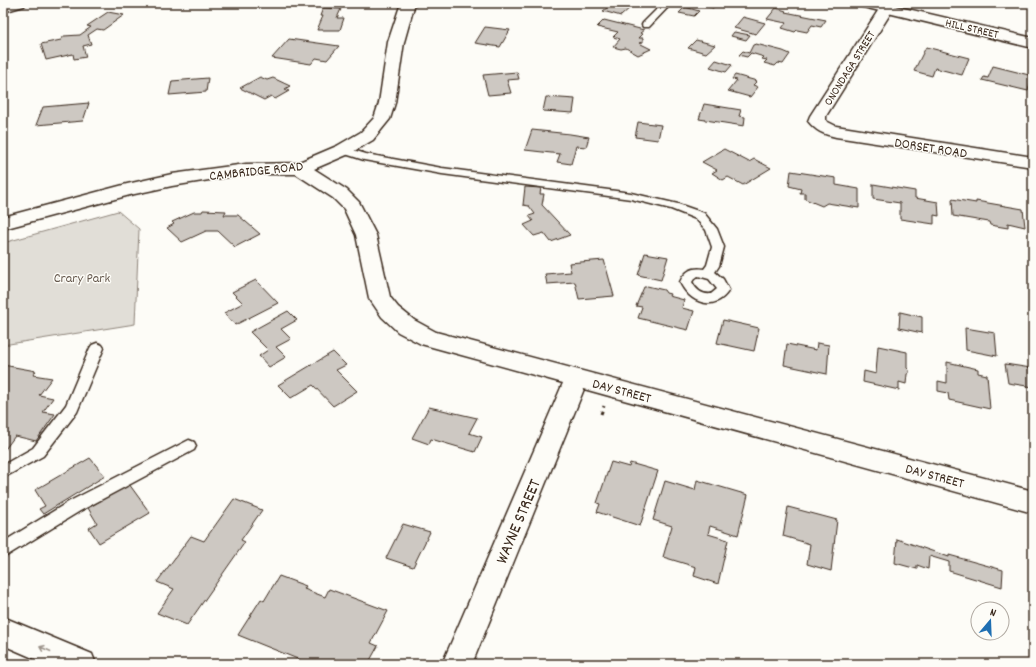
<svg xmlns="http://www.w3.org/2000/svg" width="1036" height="667" font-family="Dekko,sans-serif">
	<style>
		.green { fill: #e1ded7; stroke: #8e847a }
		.building { fill: #cdc8c2; stroke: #3b2a1e }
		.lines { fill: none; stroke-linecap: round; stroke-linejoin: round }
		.service-casing { stroke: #3b2a1e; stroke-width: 3 }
		.minor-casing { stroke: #3b2a1e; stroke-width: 3 }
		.tertiary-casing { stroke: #3b2a1e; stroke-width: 3 }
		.path { stroke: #3b2a1e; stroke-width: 3; stroke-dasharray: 3.5 3.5; stroke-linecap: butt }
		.service { fill: #fdfcf7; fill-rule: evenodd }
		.minor { fill: #fdfcf7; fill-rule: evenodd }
		.tertiary { fill: #fdfcf7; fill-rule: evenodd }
		.oneway { stroke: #9c938a }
		.labels { text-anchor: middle; stroke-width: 3; stroke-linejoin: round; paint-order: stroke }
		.far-street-label { font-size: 12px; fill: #3b2a1e; stroke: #fdfcf7 }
		.street-label { font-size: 14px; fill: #3b2a1e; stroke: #fdfcf7 }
		.park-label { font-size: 14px; fill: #64574c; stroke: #fdfcf7 }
		.near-street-label { font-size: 17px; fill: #3b2a1e; stroke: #fdfcf7 }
	</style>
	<rect width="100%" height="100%" fill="#fdfcf7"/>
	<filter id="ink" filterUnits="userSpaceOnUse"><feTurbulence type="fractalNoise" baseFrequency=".025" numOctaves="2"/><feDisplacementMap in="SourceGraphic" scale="8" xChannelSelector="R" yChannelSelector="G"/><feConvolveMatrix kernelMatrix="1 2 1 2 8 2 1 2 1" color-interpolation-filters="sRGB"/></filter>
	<g filter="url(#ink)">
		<path class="green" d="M118,211L139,229L135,324L3,345V243Z"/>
		<path class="building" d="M613,3H614L631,7L621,16L603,11Z
			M694,3H717L713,8Z
			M685,7L699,11L694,16L679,13Z
			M323,8L341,9L337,18H344L340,30H317L323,16H320Z
			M776,8L786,11L785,12L826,20L821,27L812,25L807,32L797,30L795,32L782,28L786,23L767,19Z
			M108,12L124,15L103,30L97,29L88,35L91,44L83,46L86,57L74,59L73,54L46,60L41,44L61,40L64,36L80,35L91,27L87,26Z
			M743,17L765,23L756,34L734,28Z
			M604,20L644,30L640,33L643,34L639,38H643V42L639,43L651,49L638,55L626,48L621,49L613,47L620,39L613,37L618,32L597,27Z
			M485,27L510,30L500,47L475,43Z
			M734,32L750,35L746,40L731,36Z
			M289,39L339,46L327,60L316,58L311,64L272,58Z
			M696,40L715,45L706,53L688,48Z
			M756,44L783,51L790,54L783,64L778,63L775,66L764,63L767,60L762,59L764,57L751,53L747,57L739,55L743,51L749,53L753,45Z
			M926,47L969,58L962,75L935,68L932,76L914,71Z
			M716,60L732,65L726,72L710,67Z
			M993,66L1033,76L1028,91L982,80L984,77L988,78Z
			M517,72L519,79L507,80L511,93L488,95L483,75Z
			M735,75L757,81L753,85L758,87L750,97L728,91L737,80L732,79Z
			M260,77L267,80L273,78L290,86L285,89L289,91L275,99L271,96L264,100L240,88Z
			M208,78L206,92L169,95L172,81Z
			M546,97L575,99L573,113L543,111Z
			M89,103L83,121L36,125L43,107Z
			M704,104L741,110L739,116L745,117L744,126L699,119Z
			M638,122L661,125L658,140L635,137Z
			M532,130L570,134L589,137L586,147L576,146L571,164L557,162L560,154L525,150Z
			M724,149L749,162L754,159L771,168L743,185L728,177L723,180L712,173L717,170L702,162Z
			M791,171L836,178V185L859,189V208L827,203L822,206L805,199V193H800L801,189L789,186Z
			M873,184L915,191V198L938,202L939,216L934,215V224L900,219V203L873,199Z
			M525,187L541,188L540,194H544L542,205L570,235L551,242L544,233L534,236L524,225L533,221L529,216L535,214L529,206L523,205Z
			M952,199L976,203V201L1023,209L1025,227L1008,223V228L990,225L989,222L953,216Z
			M203,210L226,211L224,215H238L260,234L235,247L218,231H206L182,242L167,228L174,224L172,222L194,212H202Z
			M645,253L668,257L661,280L638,275Z
			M604,260L614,296L579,299L575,282L547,284L545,274L571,272L569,263Z
			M256,280L278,303L235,325L224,313L243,303L232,292Z
			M647,286L664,290L666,293L670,294L669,296L684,300L682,308L694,311L688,330L638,318L642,307L636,306L644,287H646Z
			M288,311L297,320L281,329L291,339L276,347L286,357L269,367L259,356L268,350L250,332Z
			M900,312L922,317V333L899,328Z
			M723,320L759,328L754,351L717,343Z
			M965,328L995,333L997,356L966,350Z
			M817,343L829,345L827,374L784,365L787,344L816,350Z
			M878,346L907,352V368L909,370V373L907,374L906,384L899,382V390L863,382L864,371L876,374Z
			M333,352L346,365L336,370L357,391L333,406L313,385L291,398L278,385Z
			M947,362L978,369V373L987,375L990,409L949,400L948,393L938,391V381L947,383Z
			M1005,364L1031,368L1033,387L1008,383Z
			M3,365L36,371L33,375L52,378L39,395L53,398L43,412L55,414L36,441L15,436L3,452Z
			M429,407L477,418L469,433L482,437L475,452L431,439L429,444L412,438Z
			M90,458L105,476L43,514L39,509L45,506L35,490Z
			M611,462L629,467L630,463L658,471L640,526L597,512L600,504L597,503Z
			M697,480L748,495L738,535L710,526L708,534L728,540L718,584L694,576L696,567L663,557L672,526L653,520L665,481L695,490Z
			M129,484L150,513L99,543L89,528L97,523L88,508Z
			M234,499L262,510L241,540L245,542L187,625L157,613L174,589L157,582L191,536L204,541Z
			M788,507L837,520L831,571L807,564L810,544L783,536Z
			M403,524L430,532L413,567L386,558Z
			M897,539L949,557V555L1003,570L1002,587L949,571V562L929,556L928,569L917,565V569L895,563Z
			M279,576L306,586L304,589L325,597L329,589L388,611L371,643L378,646L368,664H310L238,635L261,599L264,601Z"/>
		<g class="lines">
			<defs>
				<path id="service" d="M663,3H672L649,27H643L642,25L643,23Z
					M343,147L366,154L442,168L631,193L678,204L704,213L717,229L724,247L719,266L715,272L723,279L729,290C715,313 689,303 680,282C685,271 692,267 704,269L707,265L712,247L706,230L696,219L671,209L631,199L442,174L364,160L339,152L338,150ZM698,276L709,279L717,289L711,294C702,295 696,290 692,282L694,279Z
					M97,343L102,345L104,348L77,412L43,456L3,478V465L33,448L66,405L90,348L92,345Z
					M189,440L194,442L196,446L194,450L80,511L3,558V542L70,501Z"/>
				<path id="minor" d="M3,3H26L24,6L3,12Z
					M401,3H415L404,42L395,103L390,119L373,140L349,154L314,169L347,190L359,202L376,235L390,297L398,307L414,320L436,332L1033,491V513L584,389L472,664H442L563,383L421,344L398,332L382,317L369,298L356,235L344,209L333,198L296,174H246L172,186L130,195L3,229V217L127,184L172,174L246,164L297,163L337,146L361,132L374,118L379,103L388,42Z
					M883,3H897L826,116V121L836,126L1033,157V167L836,137C823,134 816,131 808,121L810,116Z
					M3,617L92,654L96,664H47L3,645Z"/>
				<path id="tertiary" d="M857,3H882L1033,38V48L859,6Z"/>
			</defs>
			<use href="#service" class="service-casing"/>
			<use href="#minor" class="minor-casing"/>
			<use href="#tertiary" class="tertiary-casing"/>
			<path class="path" d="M601,414L604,406"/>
			<use href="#service" class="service"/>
			<use href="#minor" class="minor"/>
			<use href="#tertiary" class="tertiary"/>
		</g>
		<defs><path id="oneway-shaft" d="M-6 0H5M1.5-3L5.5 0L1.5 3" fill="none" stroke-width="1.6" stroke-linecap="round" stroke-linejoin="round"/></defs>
		<use class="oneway" href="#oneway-shaft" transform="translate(45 649) rotate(-157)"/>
	</g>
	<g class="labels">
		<g class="far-street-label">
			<text transform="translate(972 28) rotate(13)" y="4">HILL STREET</text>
			<text transform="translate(849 68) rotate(-58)" y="4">ONONDAGA STREET</text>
		</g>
		<g class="street-label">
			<text transform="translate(931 147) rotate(9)" y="5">DORSET ROAD</text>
			<text transform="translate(256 170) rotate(-6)" y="5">CAMBRIDGE ROAD</text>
			<text transform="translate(622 390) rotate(15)" y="5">DAY STREET</text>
			<text transform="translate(935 475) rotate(15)" y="5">DAY STREET</text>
		</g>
		<g class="park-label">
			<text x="82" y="282">Crary Park</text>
		</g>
		<g class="near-street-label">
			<text transform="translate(517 521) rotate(-67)" y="6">WAYNE STREET</text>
		</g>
	</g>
	<rect width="1036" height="667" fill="none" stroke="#fdfcf7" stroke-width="16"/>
	<rect x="8" y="8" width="1020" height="651" fill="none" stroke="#3b2a1e" stroke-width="1.5" filter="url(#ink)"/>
	<g transform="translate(990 621) rotate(19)"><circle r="19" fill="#fdfcf7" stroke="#afa8a0"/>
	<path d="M0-3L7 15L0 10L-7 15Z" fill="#1f6fb2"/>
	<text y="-6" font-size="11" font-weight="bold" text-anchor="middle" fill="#3b2a1e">N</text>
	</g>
</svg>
